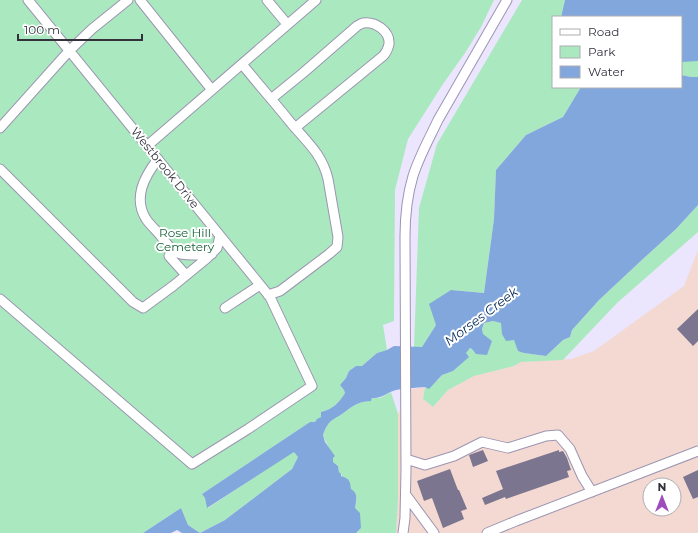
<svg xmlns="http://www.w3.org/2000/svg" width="698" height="533" font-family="Montserrat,sans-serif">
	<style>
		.industrial { fill: #f3d9d2; fill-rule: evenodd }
		.green { fill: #aae9c0 }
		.water { fill: #82a7dc }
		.building { fill: #7b758f }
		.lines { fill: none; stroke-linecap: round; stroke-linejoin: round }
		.minor-casing { stroke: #9c95b1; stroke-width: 11 }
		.minor { stroke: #fff; stroke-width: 9 }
		.labels { text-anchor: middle; stroke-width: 4; stroke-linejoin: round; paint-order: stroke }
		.street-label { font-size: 12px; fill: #34313c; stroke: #fff }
		.park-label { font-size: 12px; fill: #19613b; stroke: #fff }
		.water-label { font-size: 13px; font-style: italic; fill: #062958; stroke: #fff }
	</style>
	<rect width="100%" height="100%" fill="#ebe5fd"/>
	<path class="industrial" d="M698,250V533H396L398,498V414L412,389L425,387L423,399L433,407L448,390L474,376L514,366L521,362L571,359L594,351L684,286ZM650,485H674V509H650Z"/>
	<path class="green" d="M0,0H494L481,27L465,53L443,84L408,139L395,190L394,321L383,325L387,350L377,353L362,366H356L349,371L346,378L340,385L344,390L345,393C339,403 333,409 321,412V417L315,422H310L202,494L205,498L208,508L294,451L298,457L292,469L225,520L200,533L188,525L181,508L143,533H0Z
		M522,0H565L561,17H553V87H581L563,117L526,135L496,170L494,219L484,293L451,290L436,325L422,347H414L419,208L437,144Z
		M682,61H698V77H691L681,75V62Z
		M698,205V232L617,303L563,360L521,362L514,366L474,376L448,390L433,407L423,399L425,387L438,380L442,375L453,371L468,357L465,354L470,348L472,349L483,334L482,329L484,323L493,321L502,323V334L514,340L524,353L546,356L563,340L570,337L572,330L599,300L644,258L676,229Z
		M391,392L398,414V498L396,533H356L361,528L355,508L357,498L351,489L350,485L339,472L338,466L333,462C333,452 326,444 323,435C325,429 328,422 334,419C336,417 340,416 342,414C353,406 356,402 371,401L372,398H380Z"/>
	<path class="water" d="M565,0H698V61L681,62V17H561Z
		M681,75L691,77H698V205L676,229L644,258L599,300L572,330L570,337L563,340L546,356L524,353L518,351L514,340L506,341L502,334L501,323L493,321L484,323L482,329L483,334L492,341L487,355L476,354L472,349L470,348L466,353L469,357L453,371L442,375L429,389L425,387C416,388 405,388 396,390C387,392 382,399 372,398L371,401C356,402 353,406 342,414C340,416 336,417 334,419C328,422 325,429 323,435L325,442L335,456L333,458V462L338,466L339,472L341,474V476C350,479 350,481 351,489C359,494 356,501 355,508L360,513L361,528L356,533H200L225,520L292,469L298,457L294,452L207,508L205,498L202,494L310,422H315L317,419L321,417V412C333,409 339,403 345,393L344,390L340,385L346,378L349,371L356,366H362L377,353L387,350L394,346L422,347L436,325L429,304L451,290L484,293L494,219L496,170L526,135L563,117L581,87H681Z
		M181,508L188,525L200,533H182L177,530L171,533H143Z"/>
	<path class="building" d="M698,309V341L693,346L677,329Z
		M483,450L488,461L473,467L469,455Z
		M559,450V452L563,451L567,458L571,470L567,471L569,477L506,499L505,497L485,505L482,498L503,489L496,471Z
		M450,469L456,485L458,490H459L467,509L461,511L464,519L443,528L432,498L424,501L417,481Z
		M698,470V497L693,499L683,477Z"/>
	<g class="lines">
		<defs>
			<path id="minor" d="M140,0L212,90
				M267,0L287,24
				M242,64C258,84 275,103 291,123C307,142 322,154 328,179L338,237L337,247L329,254L280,291L268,295
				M271,99L303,73L357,26C359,25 360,24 363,23C375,21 390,31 389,44C388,49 386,53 383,56L295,128
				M0,128L69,51L92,29L128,0
				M147,146L316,0
				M158,159C144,177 133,198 146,219C150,225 156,230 160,235C166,242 171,252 181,254C191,256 202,255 212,254
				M0,169L133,302L143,308L173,286L206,259L217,248L220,236
				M175,251L169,256L186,275
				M0,299L192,464L248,429L312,386L270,297L28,0
				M225,308L260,285
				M406,459L425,465L454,456L482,442L508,448L546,436L558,435L570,449L582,476L592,492
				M406,495L434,533
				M403,533L405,518L406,470L405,237C405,217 407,196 413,176C419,157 429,139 438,120L507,0
				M487,533L516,521L698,451"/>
		</defs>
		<use href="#minor" class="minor-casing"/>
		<use href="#minor" class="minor"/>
	</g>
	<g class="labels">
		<g class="street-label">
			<text transform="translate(165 168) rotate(51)" y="4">Westbrook Drive</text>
		</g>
		<g class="park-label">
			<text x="185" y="237">Rose Hill<tspan x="185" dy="14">Cemetery</tspan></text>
		</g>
		<g class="water-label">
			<text transform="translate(481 316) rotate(-37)" y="5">Morses Creek</text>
		</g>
	</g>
	<rect x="552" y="16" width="130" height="72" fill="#ffffff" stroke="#aeadb1"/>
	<rect x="560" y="29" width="20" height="6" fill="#ffffff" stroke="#aeadb1"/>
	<text x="588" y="36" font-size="12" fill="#34313c">Road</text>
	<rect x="560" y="46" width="20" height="12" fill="#aae9c0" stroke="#aeadb1"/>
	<text x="588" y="56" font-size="12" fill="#34313c">Park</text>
	<rect x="560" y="66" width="20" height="12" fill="#82a7dc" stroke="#aeadb1"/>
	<text x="588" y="76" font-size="12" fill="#34313c">Water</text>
	<g transform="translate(662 497)"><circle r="19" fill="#ffffff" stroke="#aeadb1"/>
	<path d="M0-3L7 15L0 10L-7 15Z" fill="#a04dbc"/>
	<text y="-6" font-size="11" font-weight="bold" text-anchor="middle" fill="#34313c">N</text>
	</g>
	<path d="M18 34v6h124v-6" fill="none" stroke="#34313c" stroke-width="2"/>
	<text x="24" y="34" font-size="12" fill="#34313c" stroke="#ffffff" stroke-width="3" paint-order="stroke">100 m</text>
</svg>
